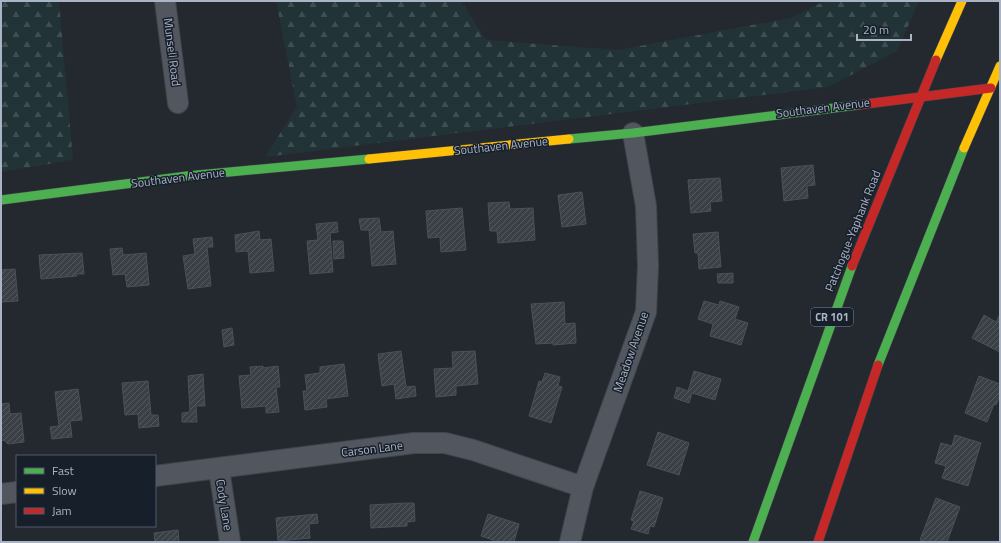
<svg xmlns="http://www.w3.org/2000/svg" width="1001" height="543" font-family="'Titillium Web',sans-serif">
	<style>
		.forest { fill: url(#forest-firs) }
		.building { fill: url(#building-hatch); stroke: #4b5059 }
		.lines { fill: none; stroke-linecap: round; stroke-linejoin: round }
		.street-casing { stroke: #41454b; stroke-width: 22 }
		.fast-casing { stroke: #41454b; stroke-width: 10 }
		.slow-casing { stroke: #41454b; stroke-width: 10 }
		.jam-casing { stroke: #41454b; stroke-width: 10 }
		.street { stroke: #52575f; stroke-width: 20 }
		.fast { stroke: #4caf50; stroke-width: 9 }
		.slow { stroke: #ffc107; stroke-width: 9 }
		.jam { stroke: #c62828; stroke-width: 9 }
		.labels { text-anchor: middle; stroke-width: 3; stroke-linejoin: round; paint-order: stroke }
		.shield { fill: #171f2b; stroke: #7e8796; stroke-width: 1 }
		.shield-label { font-size: 11px; font-weight: bold; fill: #aab4c4 }
		.street-label { font-size: 12px; fill: #aab4c4; stroke: #171f2b }
	</style>
	<defs>
		<pattern id="forest-firs" width="22" height="20" patternUnits="userSpaceOnUse"><rect width="22" height="20" fill="#213336"/><path d="M5 1l3.5 6h-7zM16 11l3.5 6h-7z" fill="#3f4e51"/></pattern>
		<pattern id="building-hatch" width="6" height="6" patternUnits="userSpaceOnUse"><rect width="6" height="6" fill="#3b4047"/><path d="M-1 1l2-2M0 6l6-6M5 7l2-2" fill="none" stroke="#555960"/></pattern>
	</defs>
	<rect width="100%" height="100%" fill="#242930"/>
	<path class="forest" d="M1,1H59L73,160L1,172Z
		M276,1H461L486,40L618,50L790,18L825,1H919L897,51L828,87L265,157L297,107Z"/>
	<path class="building" d="M813,165L815,185L807,186L808,198L784,201L781,168Z
		M720,178L722,201L710,202L711,211L691,213L688,180Z
		M582,192L586,224L562,227L558,195Z
		M509,202L510,209L533,208L535,240L498,243L497,231H490L488,203Z
		M462,208L466,250L441,252L440,237L428,238L426,211Z
		M379,218L381,232L393,231L396,264L372,266L369,230H361L359,219Z
		M337,222L338,232L330,233L333,272L310,274L307,241L318,240L316,224Z
		M259,231L260,240L271,239L274,271L250,273L248,251L236,252L235,235Z
		M718,232L721,267L699,269L698,253H695L693,234Z
		M212,237L213,247H207L211,286L188,289L183,256L195,254L193,239Z
		M333,241H343L344,258L334,259Z
		M122,248L123,255L146,253L149,285L127,287L125,274L113,275L110,249Z
		M82,253L84,274H76L77,276L41,279L39,255Z
		M15,269L18,301L1,302V270Z
		M733,273V283H718L717,274Z
		M704,301L719,305L720,301L739,307L735,319L748,323L741,345L710,336L713,324L698,319Z
		M564,302L565,324L575,323L576,343L553,345V343L536,344L531,304Z
		M1000,314V352L972,338L984,315L996,322Z
		M232,328L234,345L224,347L222,330Z
		M401,351L406,387L415,386L416,396L396,399L394,384L382,386L378,354Z
		M475,351L478,384L456,386V395L436,397L434,369L453,368L452,352Z
		M344,364L348,396L326,399L327,407L305,410L303,391H307L305,375L320,373V367Z
		M263,366V368L278,366L280,387H276L279,412L266,413V406L242,408L239,376L251,375L250,367Z
		M694,371L721,379L715,400L692,393L689,403L674,398L677,387L688,391Z
		M545,373L560,377L558,386L562,387L551,423L529,416L539,381L542,382Z
		M203,374L205,406H196L197,422H182V413L190,412L188,376Z
		M979,376L1000,384V395L996,405L994,404L987,422L965,413Z
		M148,381L151,415H158L159,426L139,428L138,414L125,415L122,383Z
		M78,389L82,420L70,421L72,437L52,439L50,427L59,426L55,392Z
		M9,403L10,414L21,413L24,442L8,444L4,440L1,441V404Z
		M658,432L689,443L679,475L647,465Z
		M955,435L981,443L968,486L942,478L946,466L935,463L941,443L952,446Z
		M640,491L663,498L654,527L650,526L648,534L631,529L634,521L631,520Z
		M936,498L960,507L947,542H926L920,540Z
		M406,503H414L415,521L407,522V526L371,528L370,505Z
		M317,514L318,523L309,524L310,538L278,541L276,518Z
		M488,514L519,524L514,542H493V540L481,536Z
		M178,530L179,542H155L154,533Z"/>
	<g class="lines">
		<defs>
			<path id="street" d="M165,1L178,103
				M219,469L230,542
				M155,476L414,443H445L473,450L583,487
				M1,494L17,492
				M570,542L583,487L646,312L648,266L646,206L633,133"/>
			<path id="fast" d="M569,139L633,133L858,105
				M1,200L187,176L369,159
				M878,365L964,148
				M753,542L852,266"/>
			<path id="slow" d="M936,60L962,1
				M964,148L1000,66
				M369,159L569,139"/>
			<path id="jam" d="M858,105L991,88
				M852,266L936,60
				M818,542L878,365"/>
		</defs>
		<use href="#street" class="street-casing"/>
		<use href="#fast" class="fast-casing"/>
		<use href="#slow" class="slow-casing"/>
		<use href="#jam" class="jam-casing"/>
		<use href="#street" class="street"/>
		<use href="#fast" class="fast"/>
		<use href="#slow" class="slow"/>
		<use href="#jam" class="jam"/>
	</g>
	<g class="labels">
		<rect class="shield" x="811" y="308" width="42" height="18" rx="3"/>
		<g class="shield-label">
			<text x="832" y="321">CR 101</text>
		</g>
		<g class="street-label">
			<text transform="translate(172 52) rotate(83)" y="4">Munsell Road</text>
			<text transform="translate(823 108) rotate(-7)" y="4">Southaven Avenue</text>
			<text transform="translate(501 146) rotate(-6)" y="4">Southaven Avenue</text>
			<text transform="translate(178 178) rotate(-7)" y="4">Southaven Avenue</text>
			<text transform="translate(853 231) rotate(-68)" y="4">Patchogue-Yaphank Road</text>
			<text transform="translate(631 352) rotate(-71)" y="4">Meadow Avenue</text>
			<text transform="translate(372 449) rotate(-7)" y="4">Carson Lane</text>
			<text transform="translate(224 505) rotate(81)" y="4">Cody Lane</text>
		</g>
	</g>
	<rect width="1001" height="543" fill="none" stroke="#aab4c4" stroke-width="4"/>
	<rect x="16" y="455" width="140" height="72" fill="#171f2b" stroke="#525b68"/>
	<rect x="24" y="468" width="20" height="6" fill="#4caf50" stroke="#525b68"/>
	<text x="52" y="475" font-size="12" fill="#aab4c4">Fast</text>
	<rect x="24" y="488" width="20" height="6" fill="#ffc107" stroke="#525b68"/>
	<text x="52" y="495" font-size="12" fill="#aab4c4">Slow</text>
	<rect x="24" y="508" width="20" height="6" fill="#c62828" stroke="#525b68"/>
	<text x="52" y="515" font-size="12" fill="#aab4c4">Jam</text>
	<path d="M857 34v6h54v-6" fill="none" stroke="#aab4c4" stroke-width="2"/>
	<text x="863" y="34" font-size="12" fill="#aab4c4" stroke="#171f2b" stroke-width="3" paint-order="stroke">20 m</text>
</svg>
